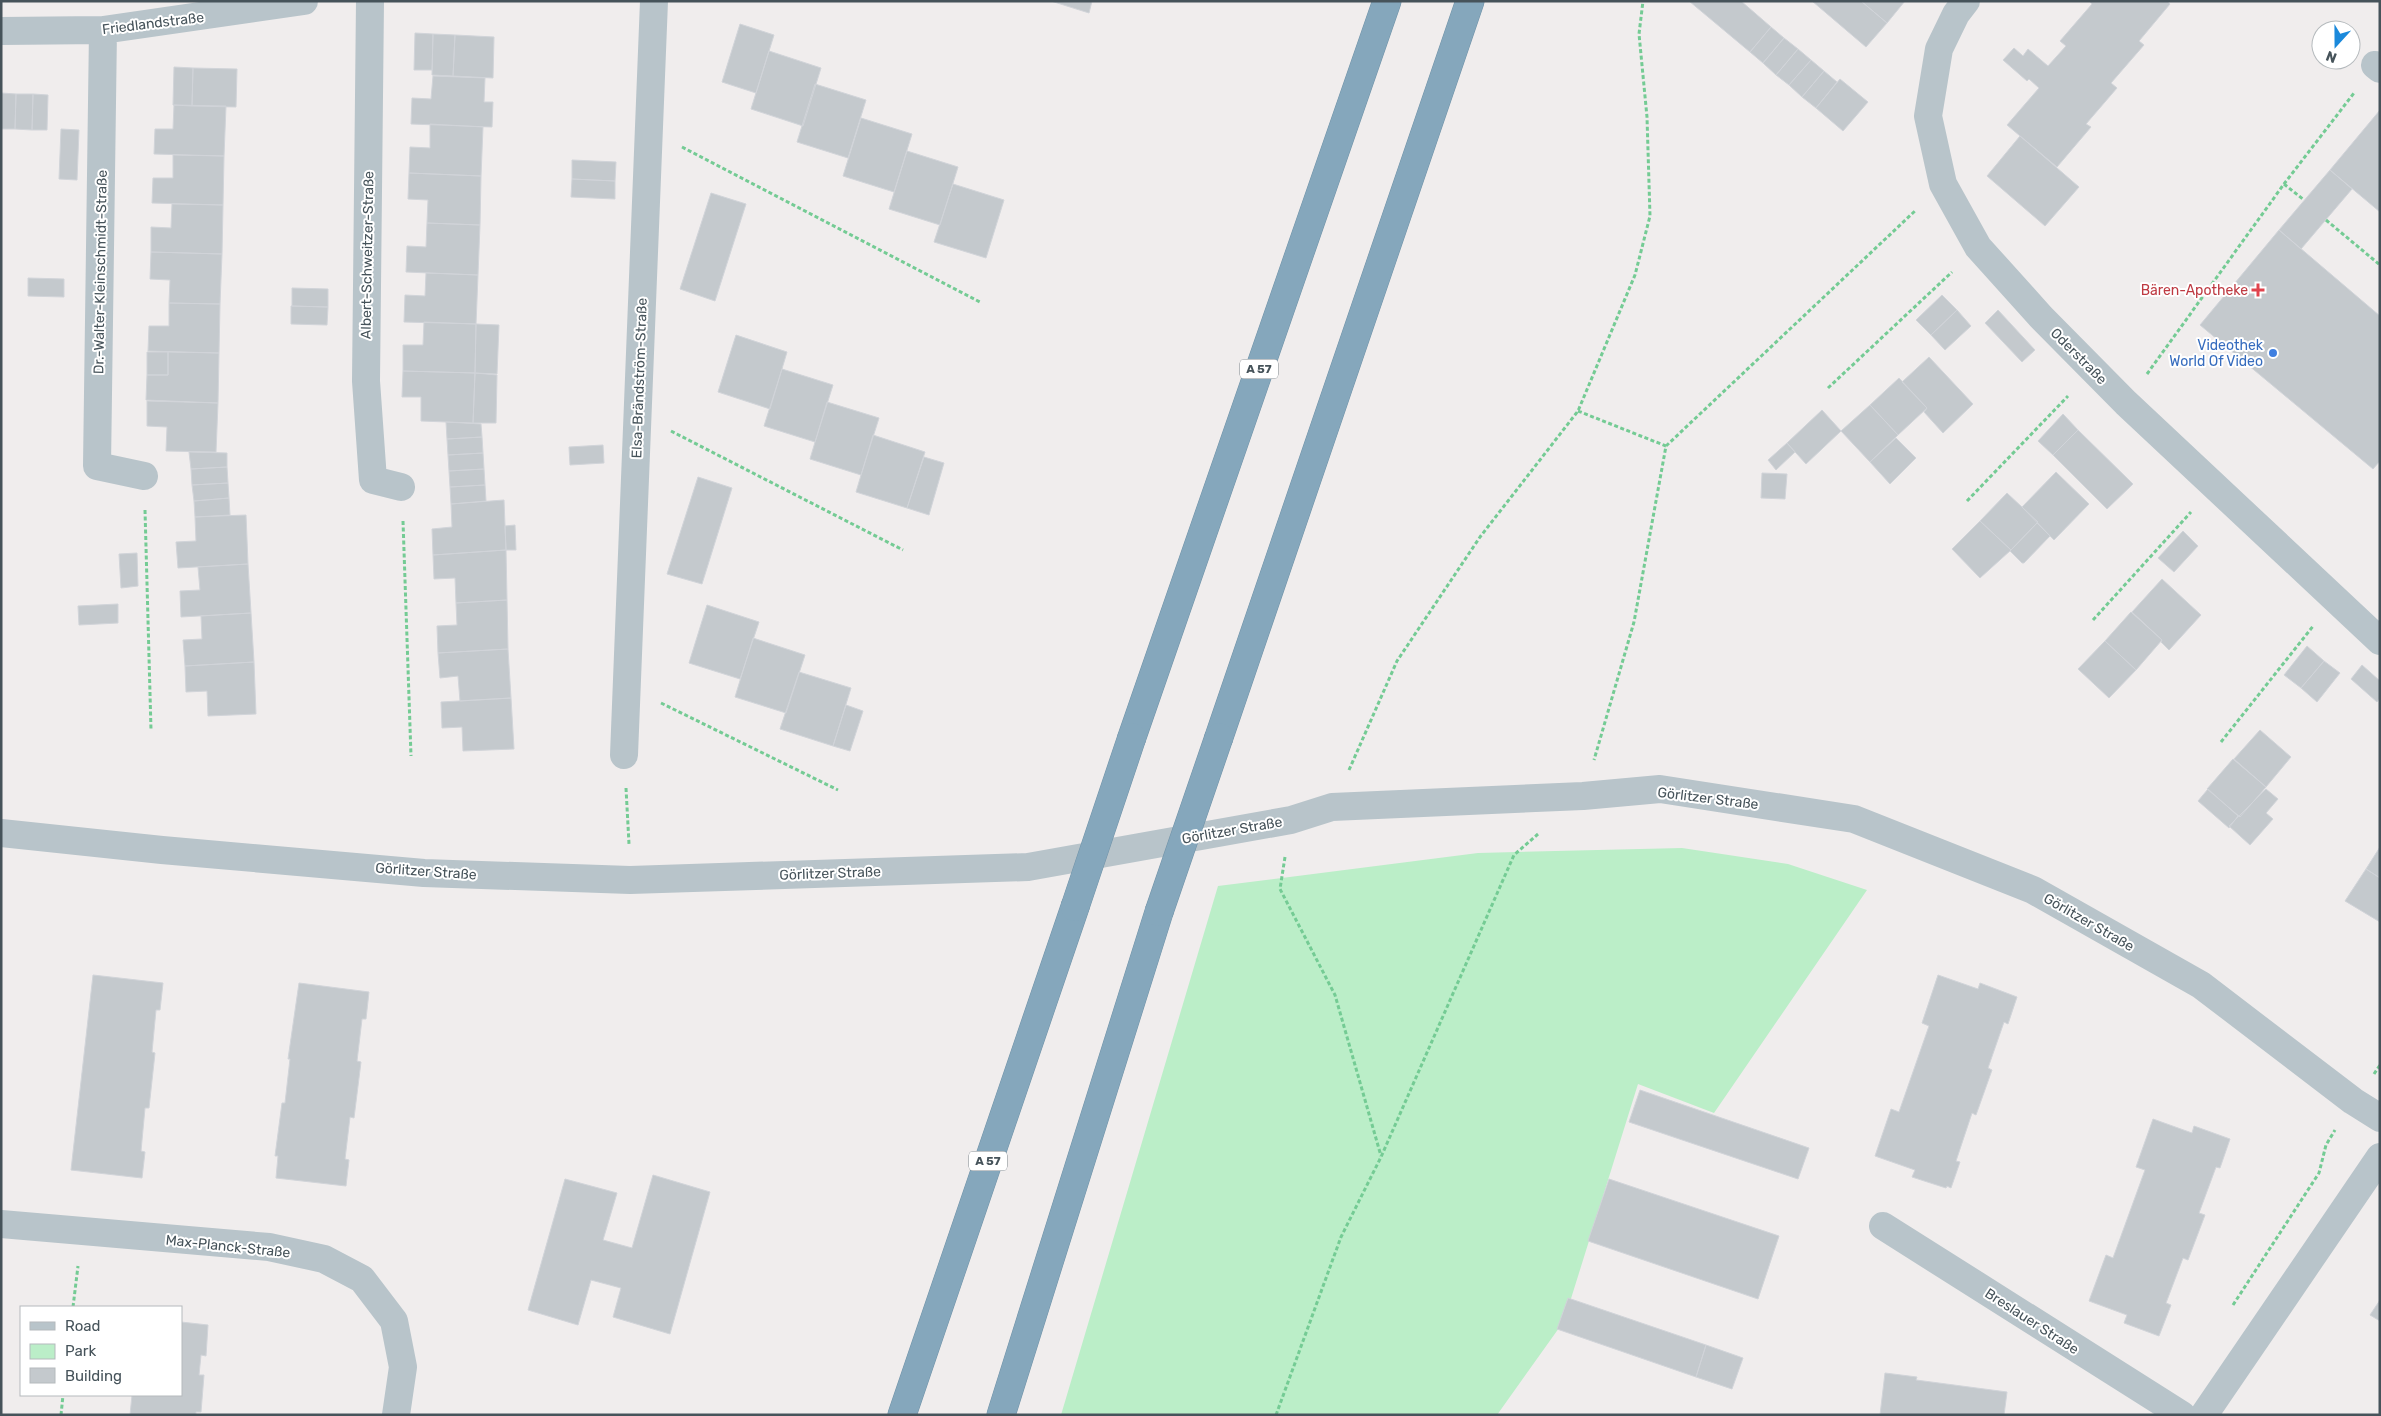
<svg xmlns="http://www.w3.org/2000/svg" width="2381" height="1416" font-family="Rubik,sans-serif">
	<style>
		.green { fill: #bbeec8 }
		.building { fill: #c4c9cd; stroke: #d1d4d9 }
		.lines { fill: none; stroke-linecap: round; stroke-linejoin: round }
		.highway-casing { stroke: #7092a7; stroke-width: 29 }
		.path { stroke: #74cb94; stroke-width: 3; stroke-dasharray: 4 2.5; stroke-linecap: butt }
		.minor { stroke: #b8c4ca; stroke-width: 28 }
		.highway { stroke: #85a7bc; stroke-width: 28 }
		.highway-bridge-casing { stroke: #7092a7; stroke-width: 29; stroke-linecap: butt }
		.highway-bridge { stroke: #85a7bc; stroke-width: 28 }
		.health-dot { fill: #e0444e; stroke: #fff; stroke-width: 2 }
		.shop-dot { fill: #3f7fe0; stroke: #fff; stroke-width: 2 }
		.labels { text-anchor: middle; stroke-width: 4; stroke-linejoin: round; paint-order: stroke }
		.shield { fill: #fff; stroke: #7e878c; stroke-width: 1 }
		.shield-label { font-size: 12px; font-weight: bold; fill: #46535a }
		.street-label { font-size: 14px; fill: #46535a; stroke: #fff }
		.health-label { font-size: 14px; fill: #be3a42; stroke: #fff; text-anchor: end }
		.shop-label { font-size: 14px; fill: #366cbe; stroke: #fff; text-anchor: end }
	</style>
	<rect width="100%" height="100%" fill="#f0eded"/>
	<path class="green" d="M1682,848L1788,864L1867,890L1714,1113L1638,1084L1564,1321L1497,1415H1061L1218,886L1478,853Z"/>
	<path class="building" d="M1051,1H1092L1089,13Z
		M1689,1H1741L1771,27L1750,52Z
		M1812,1H1861L1887,23L1866,47Z
		M1861,1H1905L1887,23Z
		M2089,1H2167L2170,4L2139,41L2144,45L2111,83L2117,88L2086,124L2091,127L2057,167L2007,125L2039,88L2029,79L2027,81L2003,60L2014,48L2023,56L2028,49L2048,66L2066,46L2060,41L2092,4Z
		M740,24L774,35L756,93L722,82Z
		M1771,27L1784,38L1763,63L1750,52Z
		M415,33L433,34L432,70H414Z
		M433,34L455,35L453,76L432,75Z
		M455,35L494,37L493,78L453,76Z
		M1784,38L1798,49L1776,75L1763,63Z
		M1798,49L1811,60L1789,85L1776,75Z
		M769,51L821,68L803,126L751,109Z
		M1811,60L1824,71L1802,97L1789,85Z
		M174,67L193,68L192,106L173,105Z
		M193,68L237,69L236,107L192,106Z
		M1824,71L1837,82L1816,108L1802,97Z
		M433,76L485,78L484,102H493L492,127L411,124L412,98L431,99Z
		M1840,79L1868,102L1843,131L1816,108Z
		M815,84L866,100L848,158L797,142Z
		M1,93L16,94L15,129H1Z
		M16,94H33L32,130L15,129Z
		M33,94L48,95L47,130H32Z
		M174,105L226,106L224,156L154,154L155,129H173Z
		M2380,110V212L2330,170Z
		M861,118L912,134L894,192L843,176Z
		M430,124L483,127L481,176L409,173L410,147L430,148Z
		M61,129L79,130L77,180L59,179Z
		M2020,136L2079,187L2045,226L1987,176Z
		M907,151L958,167L940,225L889,209Z
		M173,155L224,156L223,205L152,203L153,178H173Z
		M572,160L616,162L615,181L572,179Z
		M2330,170L2352,189L2301,249L2279,230Z
		M409,173L481,176L480,225L427,223L428,200L408,199Z
		M572,179L615,181V199L571,197Z
		M953,184L1004,200L986,258L934,242Z
		M711,193L746,204L715,301L680,289Z
		M172,204L223,205L222,254L151,252V227L171,228Z
		M427,223L480,225L478,275L406,272L407,246L426,247Z
		M2279,230L2380,316V461L2373,469L2200,325Z
		M151,252L222,254L220,304L169,303L170,280L150,279Z
		M426,273L478,275L476,324L404,322L405,295L425,296Z
		M28,278L64,279V297L28,296Z
		M292,288L328,289V307L292,306Z
		M1942,295L1957,310L1931,335L1916,320Z
		M169,303L220,304L219,353L148,351L149,326H169Z
		M291,306L328,307L327,325L291,324Z
		M1957,310L1971,326L1945,350L1931,335Z
		M1998,310L2035,350L2022,362L1985,323Z
		M424,322L476,324L475,373L403,371V345H423Z
		M476,324L499,325L497,374L475,373Z
		M736,335L787,352L770,409L718,392Z
		M147,352H168V375H147Z
		M168,352L219,353L218,403L146,400L147,375H168Z
		M1929,357L1973,404L1943,433L1924,412L1927,408L1902,382Z
		M782,369L833,385L815,442L764,426Z
		M403,371L475,373L473,423L421,421V397H402Z
		M475,373L497,375L496,423H473Z
		M1899,378L1927,408L1898,435L1870,405Z
		M147,401L218,403L216,452L166,451L167,427L147,426Z
		M827,402L879,418L861,475L810,459Z
		M1870,405L1898,435L1870,462L1841,431Z
		M1822,410L1841,431L1806,464L1787,443Z
		M2063,414L2078,430L2053,455L2038,441Z
		M446,422L481,424L482,437L447,439Z
		M2078,430L2133,484L2107,509L2053,455Z
		M873,435L925,452L907,508L856,492Z
		M482,437L483,453L448,455L447,439Z
		M1896,438L1916,458L1890,484L1870,462Z
		M1787,443L1795,452L1776,470L1768,460Z
		M603,445L604,463L570,465L569,447Z
		M189,452L227,453V467L191,469Z
		M483,453L484,469L449,471L448,455Z
		M924,457L944,463L929,515L907,508Z
		M227,467L228,483L192,485L191,469Z
		M484,469L485,485L450,487L449,471Z
		M2056,472L2089,504L2054,540L2022,507Z
		M1762,473L1787,474L1785,499L1761,498Z
		M698,477L732,488L702,584L667,574Z
		M228,483L229,498L194,501L192,485Z
		M485,485L486,501L451,504L450,487Z
		M2007,493L2038,522L2011,550L1980,521Z
		M229,498L230,515L195,517L194,501Z
		M504,500L506,550L433,555L432,529L452,527L451,504Z
		M246,515L248,564L178,568L176,542L196,541L195,517Z
		M1980,521L2011,550L1980,578L1952,549Z
		M2037,523L2050,536L2024,563H2022L2010,551Z
		M515,525L516,550H506L505,526Z
		M2183,531L2198,546L2174,572L2158,558Z
		M506,550L507,600L456,603L455,578L434,579L433,555Z
		M137,553L138,586L121,588L119,554Z
		M248,564L251,613L181,617L180,591L200,590L198,567Z
		M2162,579L2201,615L2169,650L2161,642L2162,640L2132,612Z
		M507,600L508,649L438,653L437,626L457,625L456,603Z
		M118,604V623L79,625L78,606Z
		M707,605L759,622L740,679L689,663Z
		M2131,612L2162,640L2136,670L2105,641Z
		M251,613L254,662L185,666L183,640L202,639L201,616Z
		M753,638L805,655L786,713L735,697Z
		M2105,641L2136,670L2109,698L2078,669Z
		M2307,646L2324,661L2301,688L2284,675Z
		M508,649L511,698L460,701L458,676L440,678L438,653Z
		M2324,661L2340,673L2317,702L2301,688Z
		M254,662L256,714L208,716L207,691L186,692L185,666Z
		M2362,665L2380,681V698L2377,702L2351,679Z
		M799,672L851,688L833,746L780,729Z
		M511,698L514,749L463,751L462,727L442,728L441,702Z
		M846,705L863,711L850,751L833,746Z
		M2260,730L2291,757L2266,787L2234,759Z
		M2233,759L2266,787L2240,817L2207,789Z
		M2208,789L2238,816L2229,828L2198,801Z
		M2266,789L2278,799L2266,813L2273,819L2250,845L2229,826Z
		M2380,847V878L2366,869Z
		M2366,869L2380,878V922L2345,901Z
		M93,975L163,983L160,1010H156L152,1052L155,1053L149,1108H145L141,1151L145,1152L142,1178L71,1170Z
		M1938,975L1978,989L1980,983L2017,997L2008,1024L2004,1022L1988,1068L1992,1070L1976,1115L1972,1113L1956,1161L1960,1162L1951,1188L1947,1186L1946,1188L1912,1177L1915,1170L1875,1156L1891,1109L1899,1112L1929,1026L1922,1023Z
		M299,983L369,992L366,1019H362L357,1061L361,1062L354,1118L350,1117L345,1159L349,1160L346,1186L276,1178L278,1156H275L282,1103H285L290,1059H288Z
		M1640,1090L1809,1148L1798,1179L1629,1122Z
		M2153,1119L2192,1133L2194,1126L2230,1139L2220,1168L2216,1167L2199,1213L2205,1215L2188,1260L2183,1258L2166,1303L2171,1305L2159,1336L2124,1323L2127,1315L2089,1301L2106,1255L2113,1258L2145,1170L2136,1167Z
		M653,1175L710,1192L670,1334L613,1317L621,1288L591,1280L578,1325L528,1310L565,1179L617,1193L603,1240L632,1248Z
		M1609,1179L1779,1236L1758,1299L1588,1241Z
		M1568,1298L1706,1345L1696,1377L1557,1329Z
		M2380,1300V1321L2370,1315Z
		M181,1322L208,1325L206,1356L201,1355L199,1375H204L201,1412H196V1415H130L132,1395H181Z
		M1706,1345L1743,1358L1732,1389L1696,1377Z
		M1885,1373L1917,1377L1916,1380L2007,1392L2004,1415H1880Z"/>
	<g class="lines">
		<defs>
			<path id="highway" d="M1132,737L1387,1
				M1219,737L1470,1
				M902,1415L1075,907
				M1001,1415L1159,912"/>
		</defs>
		<use href="#highway" class="highway-casing"/>
		<path class="path" d="M682,147L980,302
			M2284,184L2304,200
			M2326,220L2380,265
			M2147,374L2284,184L2354,93
			M1828,388L1952,272
			M1578,411L1666,446L1634,622L1594,760
			M671,431L903,550
			M1666,446L1916,210
			M1967,501L2068,396
			M145,510L151,730
			M403,521L411,756
			M2093,620L2191,512
			M661,703L838,790
			M2221,742L2314,625
			M1349,770L1397,661L1480,537L1578,411L1635,275L1650,216L1647,117L1639,34L1643,1
			M626,788L629,844
			M1285,857L1280,889L1335,995L1381,1156
			M2374,1074L2380,1065
			M2233,1305L2319,1173L2326,1145L2335,1130
			M73,1307L78,1266
			M61,1415L63,1395
			M1276,1415L1341,1237L1381,1157L1514,855L1538,834"/>
		<path class="minor" d="M370,1L366,381L373,480L401,487
			M1966,1L1956,14L1939,49L1928,116L1943,184L1978,247L2041,317L2126,403L2380,641
			M103,30L97,466L144,476
			M1,31L103,30L304,1
			M2375,65L2380,69
			M624,755L654,1
			M1,833L162,850L424,873L630,880L1028,867L1291,820L1332,807L1583,796L1660,789L1854,819L2033,890L2201,985L2353,1101L2380,1118
			M1,1224L269,1247L324,1259L362,1279L394,1321L403,1367L396,1415
			M1883,1226L2182,1415
			M2204,1415L2380,1157"/>
		<use href="#highway" class="highway"/>
		<defs>
			<path id="highway-bridge" d="M1075,907L1132,737
				M1159,912L1219,737"/>
		</defs>
		<use href="#highway-bridge" class="highway-bridge-casing"/>
		<use href="#highway-bridge" class="highway-bridge"/>
	</g>
	<path class="health-dot" d="M2255.5 282.5h5v5h5v5h-5v5h-5v-5h-5v-5h5z"/>
	<circle class="shop-dot" cx="2273" cy="353" r="5"/>
	<g class="labels">
		<g class="shield">
			<rect x="1240" y="359.5" width="38" height="19" rx="4"/>
			<rect x="969" y="1151.5" width="38" height="19" rx="4"/>
		</g>
		<g class="shield-label">
			<text x="1259" y="373">A 57</text>
			<text x="988" y="1165">A 57</text>
		</g>
		<g class="street-label">
			<text transform="translate(153 23) rotate(-7)" y="5">Friedlandstraße</text>
			<text transform="translate(367 255) rotate(-89)" y="5">Albert-Schweitzer-Straße</text>
			<text transform="translate(100 272) rotate(-89)" y="5">Dr.-Walter-Kleinschmidt-Straße</text>
			<text transform="translate(2079 356) rotate(45)" y="5">Oderstraße</text>
			<text transform="translate(639 378) rotate(-88)" y="5">Elsa-Brändström-Straße</text>
			<text transform="translate(1708 798) rotate(7)" y="5">Görlitzer Straße</text>
			<text transform="translate(1232 830) rotate(-10)" y="5">Görlitzer Straße</text>
			<text transform="translate(426 871) rotate(4)" y="5">Görlitzer Straße</text>
			<text transform="translate(830 873) rotate(-2)" y="5">Görlitzer Straße</text>
			<text transform="translate(2089 922) rotate(30)" y="5">Görlitzer Straße</text>
			<text transform="translate(228 1246) rotate(6)" y="5">Max-Planck-Straße</text>
			<text transform="translate(2032 1321) rotate(33)" y="5">Breslauer Straße</text>
		</g>
		<g class="health-label">
			<text x="2248" y="295">Bären-Apotheke</text>
		</g>
		<g class="shop-label">
			<text x="2263" y="350">Videothek<tspan x="2263" dy="16">World Of Video</tspan></text>
		</g>
	</g>
	<rect width="2381" height="1416" fill="none" stroke="#46535a" stroke-width="5"/>
	<rect x="20" y="1306" width="162" height="90" fill="#ffffff" stroke="#b5babd"/>
	<rect x="30" y="1322" width="25" height="8" fill="#b8c4ca" stroke="#b5babd"/>
	<text x="65" y="1331" font-size="15" fill="#46535a">Road</text>
	<rect x="30" y="1344" width="25" height="15" fill="#bbeec8" stroke="#b5babd"/>
	<text x="65" y="1356" font-size="15" fill="#46535a">Park</text>
	<rect x="30" y="1368" width="25" height="15" fill="#c4c9cd" stroke="#b5babd"/>
	<text x="65" y="1381" font-size="15" fill="#46535a">Building</text>
	<g transform="translate(2336 45) rotate(201)"><circle r="24" fill="#ffffff" stroke="#b5babd"/>
	<path d="M0-4L9 19L0 12L-9 19Z" fill="#1b89db"/>
	<text y="-8" font-size="14" font-weight="bold" text-anchor="middle" fill="#46535a">N</text>
	</g>
</svg>
